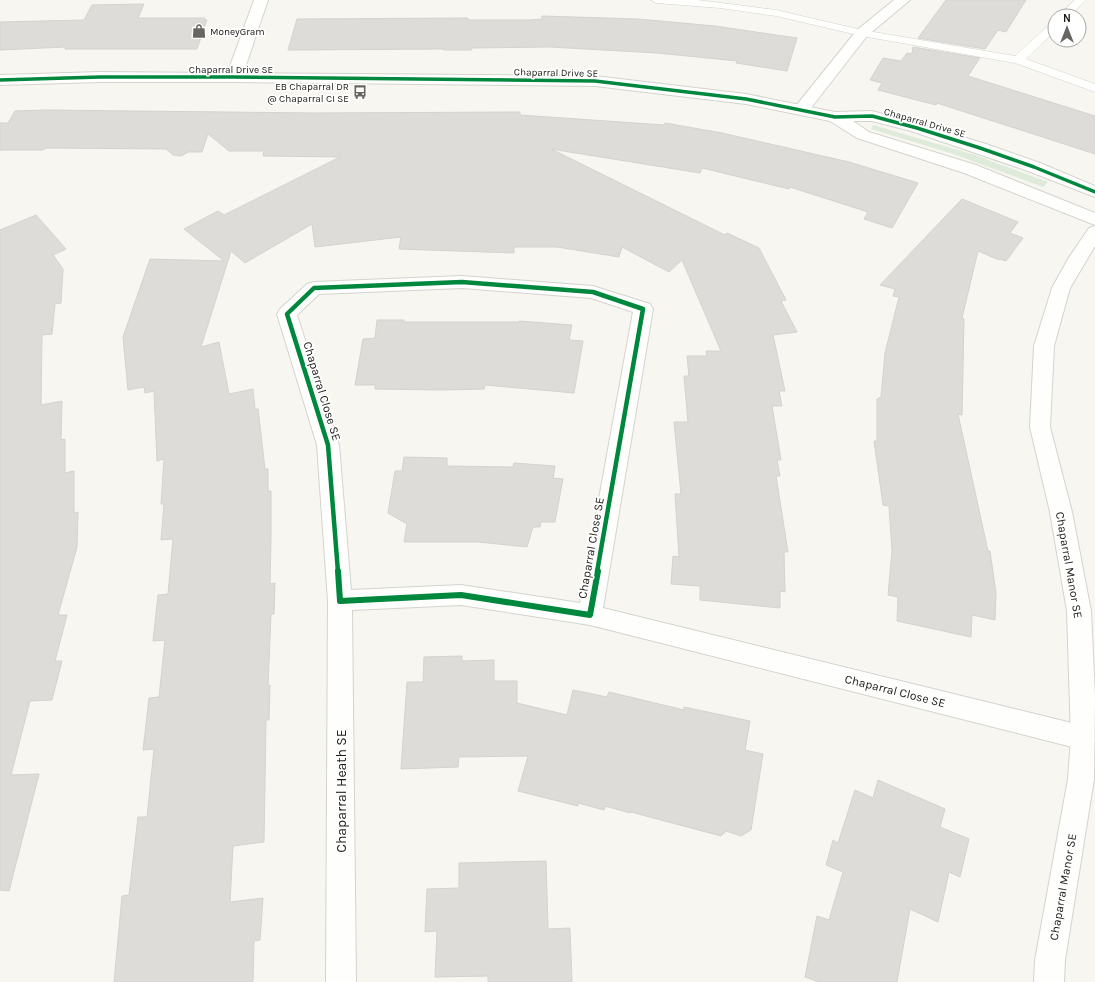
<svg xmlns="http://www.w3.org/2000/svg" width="1095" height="982" font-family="Karla,sans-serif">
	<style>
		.green { fill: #deeada }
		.building { fill: #dedcd8; stroke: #d5d2cf }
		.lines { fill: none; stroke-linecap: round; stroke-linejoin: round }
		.service-casing { stroke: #d4d3ce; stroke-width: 1 }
		.minor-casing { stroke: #d4d3ce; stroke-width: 2 }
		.tertiary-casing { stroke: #d4d3ce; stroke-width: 2 }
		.service { fill: #fefefd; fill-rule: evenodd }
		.minor { fill: #fefefd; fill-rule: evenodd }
		.tertiary { fill: #fefefd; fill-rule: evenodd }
		.cycleway-far2-casing { stroke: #fff; stroke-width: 5.5 }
		.cycleway-far1-casing { stroke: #fff; stroke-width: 7 }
		.cycleway-casing { stroke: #fff; stroke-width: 8 }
		.cycleway-far2 { stroke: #00873e; stroke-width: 3.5 }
		.cycleway-far1 { stroke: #00873e; stroke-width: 4.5 }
		.cycleway { stroke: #00873e; stroke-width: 6 }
		.labels { text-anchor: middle; stroke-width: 3.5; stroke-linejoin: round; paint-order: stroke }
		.far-poi-label { font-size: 10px; fill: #1a1914; stroke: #fff; text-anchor: start }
		.far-street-label { font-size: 10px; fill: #1a1914; stroke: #fff }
		.street-label { font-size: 12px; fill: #1a1914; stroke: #fff }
		.near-street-label { font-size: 14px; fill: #1a1914; stroke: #fff }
	</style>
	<rect width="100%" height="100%" fill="#f8f6f0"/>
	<path class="green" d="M873,125L975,155L1048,182L1043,187L953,154L871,129Z"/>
	<path class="building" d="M946,0H1026L1006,32L998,30L985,49L918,38Z
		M144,4L138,18H205L204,20H207L197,49H65L66,47L0,50V22L84,20L92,5Z
		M542,16L638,19L715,26L797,38L787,71L736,63L737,61L657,53L550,47L472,48L471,50H443L444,49L288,50L297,19L468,18V20H529L542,19Z
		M913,47L980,58L968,76L1095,116V154L937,103L936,105L878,90L882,83L870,80L883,58L901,61L907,53L912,54Z
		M45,110L314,113L520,112V115L664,125L665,123L722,133L849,162L918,183L892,228L864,219L868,212L790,187L789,189L702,168L700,173L551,149L725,235L727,233L759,248L786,300L781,301L797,332L773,335L785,391H779L782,406H772L781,460H777L780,476H776L788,552H784L785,592L780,591V608L700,600V586L671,584L673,556L679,557L675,494H681L674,422H688L684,376H689L687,356H707L706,351H721L682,260L669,272L622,247L619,257L557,247H514V253L399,249L401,237L315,247L312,224L245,263L231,251L201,347L219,342L229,394L253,389L255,409H258L265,469H268V491H271V539L270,584L275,583L274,614H271L268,686L270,685L269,720H266L264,842L233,846L230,902L263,898L260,940L254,941L253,982H114L122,896L129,895L138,817H147L154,749L143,750L149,698L159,697L165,640L153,641L158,595L168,594L173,539L161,540L164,504H161L164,459L157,461L154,391L145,393L144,387L128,390L123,337L150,259L224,261L184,229L218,211L224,215L340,157L263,156L264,151H229L208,134L202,152H188L181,156L173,155L166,149L47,148L42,150H0V123H8L15,111Z
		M962,199L1018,222L1010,233L1023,238L1006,261L1000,259L999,260L978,251L962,318L964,319L962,415L958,414L988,551H990L996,593L995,620L972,615L971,637L897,621L898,597L888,595L892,551L889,506L883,505L874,441H877V399L881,397L885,353L899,297L893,296L895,289L880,285Z
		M36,215L66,249L53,255L63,269L61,303L55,304L52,334L42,335L41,405L62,401L61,440L65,439V473L74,471V513L78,512L77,547L58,615H67L55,661H62L52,700L30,701L11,775L39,774L9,891L0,890V230Z
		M377,320H404V322H519V321L572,325L569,340L583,341L574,393L485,385L484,389L442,390L375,389V385H355L363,339L375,338Z
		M404,457L447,458V466L513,467L514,463L555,466L553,478L563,479L555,522H541L540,527H533L527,547L478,542H404L407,524L388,513L395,471H402Z
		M462,656V661L494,660V681H517V703L567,715L573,690L607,697L609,692L684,710V707L750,721L745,750L763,754L751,830L741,836L726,831L721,836L631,812L630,813L605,806L604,810L578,803V806L518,791L528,756L459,757L458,767L401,769L407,682H423L424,657Z
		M878,780L945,809L940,827L969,839L960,877L949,872L938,922L910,909L897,982H819L805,977L817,916L829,920L843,872L826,865L833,840L838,843L855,790L873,798Z
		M546,861L548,929L570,928L572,982H488V976L435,977L437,931L425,932L427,889L459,888V863Z"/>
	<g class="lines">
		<defs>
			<path id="service" d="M651,0H698L776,10L862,30L1015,56L1051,23L1055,22V31L1026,59L1095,84V92L1015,63L862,36L776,16L720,8L656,3Z
				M1075,0H1086L1070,16H1058Z"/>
			<path id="minor" d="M254,0H268L242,77L239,80L234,82L229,80L226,77Z
				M894,0H910L867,36L807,113L801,115L795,113L793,110L795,107L857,30Z
				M462,276L593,286L650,304L653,309L603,608L1084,726L1093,729C1095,735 1095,741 1093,747L1084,750L590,625L461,605L352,610L356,982H326L328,601L317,445L277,314L280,309L307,284L314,282ZM462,288L591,298L633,312L580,603L461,585L351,590L339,445L297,315L319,294Z"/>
			<path id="tertiary" d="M100,72L595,76L746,94L835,112L872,111L923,125L986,144L1040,163L1095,186V197L1028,171L911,131L872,121H853L869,132L976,165L1095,213V225L964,173L857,138L830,121L746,104L595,86L234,82H100L0,85V75Z
				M1095,226V246L1070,288L1054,346L1050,427L1072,512L1091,611L1095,697L1094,779L1065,960L1064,982H1034L1035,960L1068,779L1071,738L1067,611L1050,512L1030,427L1034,346L1052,288L1068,259L1089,228Z"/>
		</defs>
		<use href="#service" class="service-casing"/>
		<use href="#minor" class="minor-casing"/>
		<use href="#tertiary" class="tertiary-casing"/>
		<use href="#service" class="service"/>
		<use href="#minor" class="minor"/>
		<use href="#tertiary" class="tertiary"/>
		<defs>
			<path id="cycleway-far2" d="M0,80L100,77H234L595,81L746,99L835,117L872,116L917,128L980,148L1034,167L1095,192"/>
			<path id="cycleway-far1" d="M338,572L328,445L287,314L314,288L462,282L593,292L643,309L597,572"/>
			<path id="cycleway" d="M338,571L340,601L461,595L590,615L598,571"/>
		</defs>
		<use href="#cycleway-far2" class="cycleway-far2-casing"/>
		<use href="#cycleway-far1" class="cycleway-far1-casing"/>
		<use href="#cycleway" class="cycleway-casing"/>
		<use href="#cycleway-far2" class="cycleway-far2"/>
		<use href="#cycleway-far1" class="cycleway-far1"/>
		<use href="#cycleway" class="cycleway"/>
	</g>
	<defs>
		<symbol id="shop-bare" viewBox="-9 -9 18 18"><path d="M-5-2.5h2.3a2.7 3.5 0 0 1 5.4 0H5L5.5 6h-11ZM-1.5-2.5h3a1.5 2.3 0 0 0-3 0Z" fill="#686661" stroke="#fff" stroke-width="2.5" paint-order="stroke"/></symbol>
		<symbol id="bus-bare" viewBox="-9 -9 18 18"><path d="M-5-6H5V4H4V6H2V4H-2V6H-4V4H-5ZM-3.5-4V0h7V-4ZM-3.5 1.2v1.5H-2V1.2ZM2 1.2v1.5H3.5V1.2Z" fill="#686661" stroke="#fff" stroke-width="2.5" paint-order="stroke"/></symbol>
	</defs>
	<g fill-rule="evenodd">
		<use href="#shop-bare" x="189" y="21" width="20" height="20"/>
		<use href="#bus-bare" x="350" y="82" width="20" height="20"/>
	</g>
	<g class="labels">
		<g class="far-poi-label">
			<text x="210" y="35">MoneyGram</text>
			<text x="349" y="90" text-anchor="end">EB Chaparral DR<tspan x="349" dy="12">@ Chaparral CI SE</tspan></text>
		</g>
		<g class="far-street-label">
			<text x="231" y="73">Chaparral Drive SE</text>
			<text transform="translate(556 72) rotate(1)" y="4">Chaparral Drive SE</text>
			<text transform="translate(925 122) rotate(16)" y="4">Chaparral Drive SE</text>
		</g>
		<g class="street-label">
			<text transform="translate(322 391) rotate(73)" y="4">Chaparral Close SE</text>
			<text transform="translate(591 548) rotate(-80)" y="4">Chaparral Close SE</text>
			<text transform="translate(1069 565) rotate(80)" y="4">Chaparral Manor SE</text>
			<text transform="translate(895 691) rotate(14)" y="4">Chaparral Close SE</text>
			<text transform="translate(1063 887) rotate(-80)" y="4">Chaparral Manor SE</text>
		</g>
		<g class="near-street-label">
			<text transform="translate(341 791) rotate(-90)" y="5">Chaparral Heath SE</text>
		</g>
	</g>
	<g transform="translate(1067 28)"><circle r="19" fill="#ffffff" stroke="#a3a3a1"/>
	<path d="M0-3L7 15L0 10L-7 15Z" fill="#686661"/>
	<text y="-6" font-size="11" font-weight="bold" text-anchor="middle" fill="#1a1914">N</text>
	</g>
</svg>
